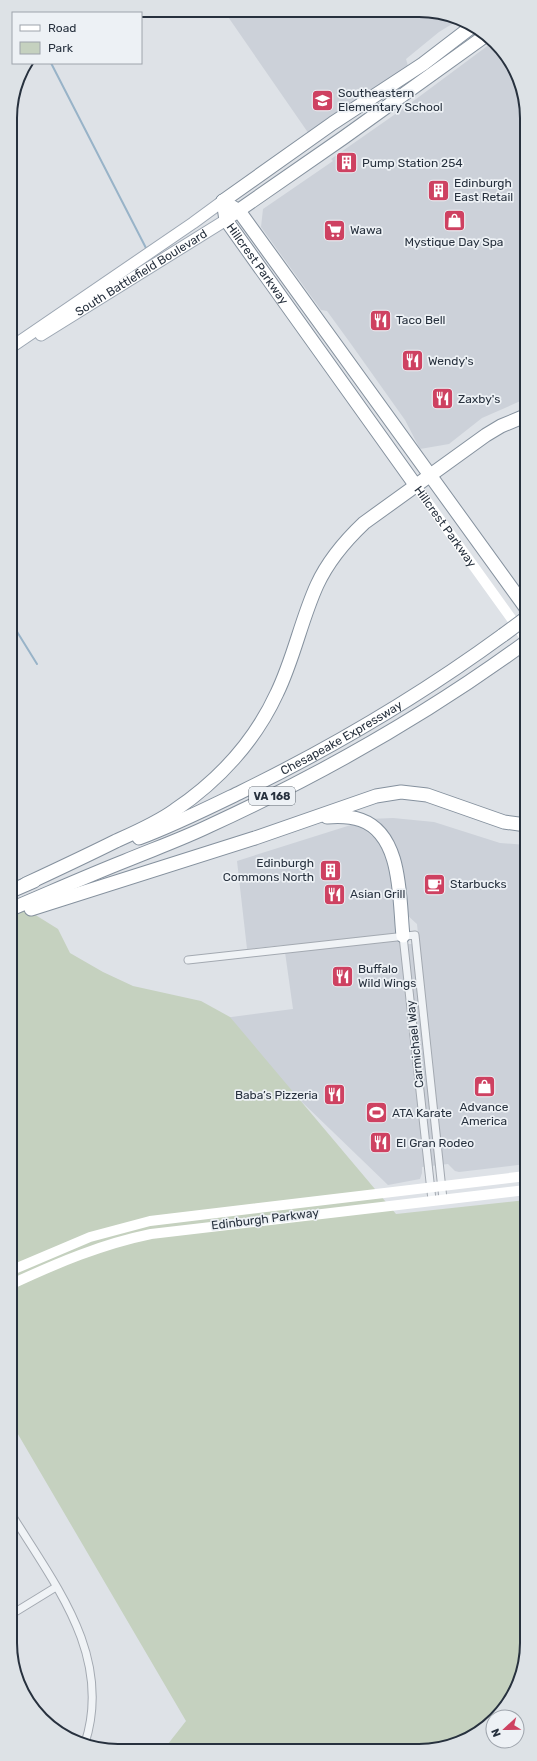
<svg xmlns="http://www.w3.org/2000/svg" width="537" height="1761" font-family="Rubik,sans-serif">
	<style>
		.built { fill: #ccd1d9 }
		.green { fill: #c5d1bf }
		.lines { fill: none; stroke-linecap: round; stroke-linejoin: round }
		.stream { stroke: #98b3c8; stroke-width: 2 }
		.street-casing { stroke: #a3a9b1; stroke-width: 9 }
		.primary-casing { stroke: #9da7b3; stroke-width: 13 }
		.highway-casing { stroke: #85919e; stroke-width: 15 }
		.street { stroke: #f0f3f6; stroke-width: 7 }
		.secondary { stroke: #fff; stroke-width: 10 }
		.primary { stroke: #fff; stroke-width: 11 }
		.highway { stroke: #fff; stroke-width: 13 }
		.highway-bridge-casing { stroke: #85919e; stroke-width: 15; stroke-linecap: butt }
		.highway-bridge { stroke: #fff; stroke-width: 13 }
		.labels { text-anchor: middle; stroke-width: 3.5; stroke-linejoin: round; paint-order: stroke }
		.shield { fill: #edf1f5; stroke: #626b75; stroke-width: 1 }
		.shield-label { font-size: 11px; font-weight: bold; fill: #27313e }
		.poi-label { font-size: 12px; fill: #27313e; stroke: #edf1f5; text-anchor: start }
		.street-label { font-size: 12px; fill: #27313e; stroke: #edf1f5 }
		.rim { fill: none; stroke: #27313e; stroke-width: 2 }
	</style>
	<rect width="100%" height="100%" fill="#dee2e7"/>
	<path class="built" d="M224,11L441,12L457,21L439,32L406,59L408,66L309,134Z
		M494,41L525,97V399L482,418L449,444L420,449L405,420L351,344L327,311L321,310L261,227L263,209L333,161L331,159L404,108Z
		M393,818L434,822L500,843L526,845V1164L459,1172L455,1171L448,1164L422,1167V1173L420,1179L388,1185L244,1046L224,1018L293,1009L284,945L247,949L237,861L354,824L366,831L378,841L389,859L401,944H419L417,924L407,915L402,869L397,850L385,832L369,819Z"/>
	<path class="green" d="M11,902L21,906L58,929L70,953L103,972L133,986L201,1001L230,1017L396,1214L526,1200L527,1650L519,1684L500,1715L497,1717H493V1720L473,1737L440,1749H164L186,1721L12,1424Z"/>
	<g class="lines">
		<path class="stream" d="M51,63L147,250
			M10,233L14,240
			M11,622L37,664"/>
		<defs>
			<path id="street" d="M403,936L432,1200
				M188,960L415,935L443,1199
				M12,1515C55,1585 113,1656 85,1743
				M12,1614L56,1587"/>
			<g id="primary">
				<path id="s2" d="M41,335L226,220"/>
				<path d="M10,348L193,223L223,201"/>
			</g>
			<g id="highway">
				<path d="M223,201L239,211L526,608"/>
				<path id="s3" d="M223,201L226,220L416,486"/>
				<path d="M223,201L333,123L423,64L470,28"/>
				<path d="M232,215L343,138L485,36"/>
				<path d="M327,817C339,816 350,816 361,820C403,835 399,900 403,936"/>
				<path id="s4" d="M139,838C174,825 208,808 241,792C333,747 421,695 503,635"/>
				<path d="M26,884C56,870 86,856 116,841C136,832 157,823 175,810C218,781 255,741 277,693C294,658 301,620 317,585C328,561 345,541 364,523L486,435L501,426L525,416"/>
				<path d="M11,891L34,881"/>
				<path d="M11,909C49,893 87,876 125,861C154,849 182,839 209,826C320,775 428,714 526,642"/>
				<path d="M31,909L255,838L376,796L401,792L427,795L504,822L526,825"/>
			</g>
		</defs>
		<use href="#street" class="street-casing"/>
		<use href="#primary" class="primary-casing"/>
		<use href="#highway" class="highway-casing"/>
		<use href="#street" class="street"/>
		<g class="secondary">
			<path id="s1" d="M416,486L526,639"/>
			<path d="M12,1270L90,1237L150,1221L526,1176"/>
			<path d="M12,1284C57,1263 102,1244 151,1234L526,1190"/>
		</g>
		<use href="#primary" class="primary"/>
		<use href="#highway" class="highway"/>
		<defs>
			<path id="highway-bridge" d="M503,635L526,618"/>
		</defs>
		<use href="#highway-bridge" class="highway-bridge-casing"/>
		<use href="#highway-bridge" class="highway-bridge"/>
	</g>
	<defs>
		<symbol id="school-square" viewBox="-11 -11 22 22"><rect x="-9" y="-9" width="18" height="18" rx="4" fill="#ce4161" stroke="#edf1f5"/><path d="M0-5L7-2L0 1L-7-2ZM-4 1L0 2.5L4 1V4Q0 6-4 4Z" fill="#fff"/></symbol>
		<symbol id="building-square" viewBox="-11 -11 22 22"><rect x="-9" y="-9" width="18" height="18" rx="4" fill="#ce4161" stroke="#edf1f5"/><path d="M-4-6H4V6H1V3H-1V6H-4ZM-2.5-4.3h1.7v1.8h-1.7ZM.8-4.3h1.7v1.8H.8ZM-2.5-1h1.7V.8h-1.7ZM.8-1h1.7V.8H.8Z" fill="#fff"/></symbol>
		<symbol id="shop-square" viewBox="-11 -11 22 22"><rect x="-9" y="-9" width="18" height="18" rx="4" fill="#ce4161" stroke="#edf1f5"/><path d="M-5-2.5h2.3a2.7 3.5 0 0 1 5.4 0H5L5.5 6h-11ZM-1.5-2.5h3a1.5 2.3 0 0 0-3 0Z" fill="#fff"/></symbol>
		<symbol id="supermarket-square" viewBox="-11 -11 22 22"><rect x="-9" y="-9" width="18" height="18" rx="4" fill="#ce4161" stroke="#edf1f5"/><path d="M-6-5.5h2.5l.6 2H6L4.5 2H-2.5L-4.4-4H-6ZM-1.5 3.2a1.3 1.3 0 1 0 .1 0ZM3 3.2a1.3 1.3 0 1 0 .1 0Z" fill="#fff"/></symbol>
		<symbol id="restaurant-square" viewBox="-11 -11 22 22"><rect x="-9" y="-9" width="18" height="18" rx="4" fill="#ce4161" stroke="#edf1f5"/><path d="M-5-6h1v4h1v-4h1v4h1v-4h1v5L-1.5 .5V6h-2V.5L-5-1ZM5-6V6H3V1.5H1.5Q1.5-4 5-6Z" fill="#fff"/></symbol>
		<symbol id="cafe-square" viewBox="-11 -11 22 22"><rect x="-9" y="-9" width="18" height="18" rx="4" fill="#ce4161" stroke="#edf1f5"/><path d="M-5.5-4.5H6V0H3Q3 3.5 0 3.5H-2.5Q-5.5 3.5-5.5 0ZM3-3.2v2h1.7v-2ZM-6 4.5H4V6H-6Z" fill="#fff"/></symbol>
		<symbol id="stadium-square" viewBox="-11 -11 22 22"><rect x="-9" y="-9" width="18" height="18" rx="4" fill="#ce4161" stroke="#edf1f5"/><path d="M0-5a6.5 5 0 1 0 0 10a6.5 5 0 1 0 0-10ZM-3.5-1.8h7v3.6h-7Z" fill="#fff"/></symbol>
	</defs>
	<g fill-rule="evenodd">
		<use href="#school-square" x="310" y="88" width="25" height="25"/>
		<use href="#building-square" x="334" y="150" width="25" height="25"/>
		<use href="#building-square" x="426" y="178" width="25" height="25"/>
		<use href="#shop-square" x="442" y="208" width="25" height="25"/>
		<use href="#supermarket-square" x="322" y="218" width="25" height="25"/>
		<use href="#restaurant-square" x="368" y="308" width="25" height="25"/>
		<use href="#restaurant-square" x="400" y="348" width="25" height="25"/>
		<use href="#restaurant-square" x="430" y="386" width="25" height="25"/>
		<use href="#building-square" x="318" y="858" width="25" height="25"/>
		<use href="#cafe-square" x="422" y="872" width="25" height="25"/>
		<use href="#restaurant-square" x="322" y="882" width="25" height="25"/>
		<use href="#restaurant-square" x="330" y="964" width="25" height="25"/>
		<use href="#shop-square" x="472" y="1074" width="25" height="25"/>
		<use href="#restaurant-square" x="322" y="1082" width="25" height="25"/>
		<use href="#stadium-square" x="364" y="1100" width="25" height="25"/>
		<use href="#restaurant-square" x="368" y="1130" width="25" height="25"/>
	</g>
	<g class="labels">
		<rect class="shield" x="249" y="787" width="46" height="18" rx="3"/>
		<g class="shield-label">
			<text x="272" y="800">VA 168</text>
		</g>
		<g class="poi-label">
			<text x="338" y="97">Southeastern<tspan x="338" dy="14">Elementary School</tspan></text>
			<text x="362" y="167">Pump Station 254</text>
			<text x="454" y="187">Edinburgh<tspan x="454" dy="14">East Retail</tspan></text>
			<text x="350" y="234">Wawa</text>
			<text x="454" y="246" text-anchor="middle">Mystique Day Spa</text>
			<text x="396" y="324">Taco Bell</text>
			<text x="428" y="365">Wendy's</text>
			<text x="458" y="403">Zaxby's</text>
			<text x="314" y="867" text-anchor="end">Edinburgh<tspan x="314" dy="14">Commons North</tspan></text>
			<text x="450" y="888">Starbucks</text>
			<text x="350" y="898">Asian Grill</text>
			<text x="358" y="973">Buffalo<tspan x="358" dy="14">Wild Wings</tspan></text>
			<text x="318" y="1099" text-anchor="end">Baba’s Pizzeria</text>
			<text x="484" y="1111" text-anchor="middle">Advance<tspan x="484" dy="14">America</tspan></text>
			<text x="392" y="1117">ATA Karate</text>
			<text x="396" y="1147">El Gran Rodeo</text>
		</g>
		<g class="street-label">
			<text dy="4" stroke="none"><textPath href="#s3" startOffset="73">Hillcrest Parkway</textPath></text>
			<text dy="4" stroke="none"><textPath href="#s2" startOffset="118">South Battlefield Boulevard</textPath></text>
			<text dy="4" stroke="none"><textPath href="#s1" startOffset="50">Hillcrest Parkway</textPath></text>
			<text dy="4" stroke="none"><textPath href="#s4" startOffset="226">Chesapeake Expressway</textPath></text>
			<text transform="translate(415 1044) rotate(-96)" y="4">Carmichael Way</text>
			<text transform="translate(265 1219) rotate(-7)" y="4">Edinburgh Parkway</text>
		</g>
	</g>
	<path d="M0 0H537V1761H0ZM118 17H419A101 101 0 0 1 520 118V1643A101 101 0 0 1 419 1744H118A101 101 0 0 1 17 1643V118A101 101 0 0 1 118 17Z" fill="#dde2e6" fill-rule="evenodd"/>
	<path class="rim" d="M118 17H419A101 101 0 0 1 520 118V1643A101 101 0 0 1 419 1744H118A101 101 0 0 1 17 1643V118A101 101 0 0 1 118 17Z"/>
	<rect x="12" y="12" width="130" height="52" fill="#edf1f5" stroke="#9ea4ac"/>
	<rect x="20" y="25" width="20" height="6" fill="#ffffff" stroke="#9ea4ac"/>
	<text x="48" y="32" font-size="12" fill="#27313e">Road</text>
	<rect x="20" y="42" width="20" height="12" fill="#c5d1bf" stroke="#9ea4ac"/>
	<text x="48" y="52" font-size="12" fill="#27313e">Park</text>
	<g transform="translate(505 1729) rotate(248)"><circle r="19" fill="#edf1f5" stroke="#9ea4ac"/>
	<path d="M0-3L7 15L0 10L-7 15Z" fill="#ce4161"/>
	<text y="-6" font-size="11" font-weight="bold" text-anchor="middle" fill="#27313e">N</text>
	</g>
</svg>
